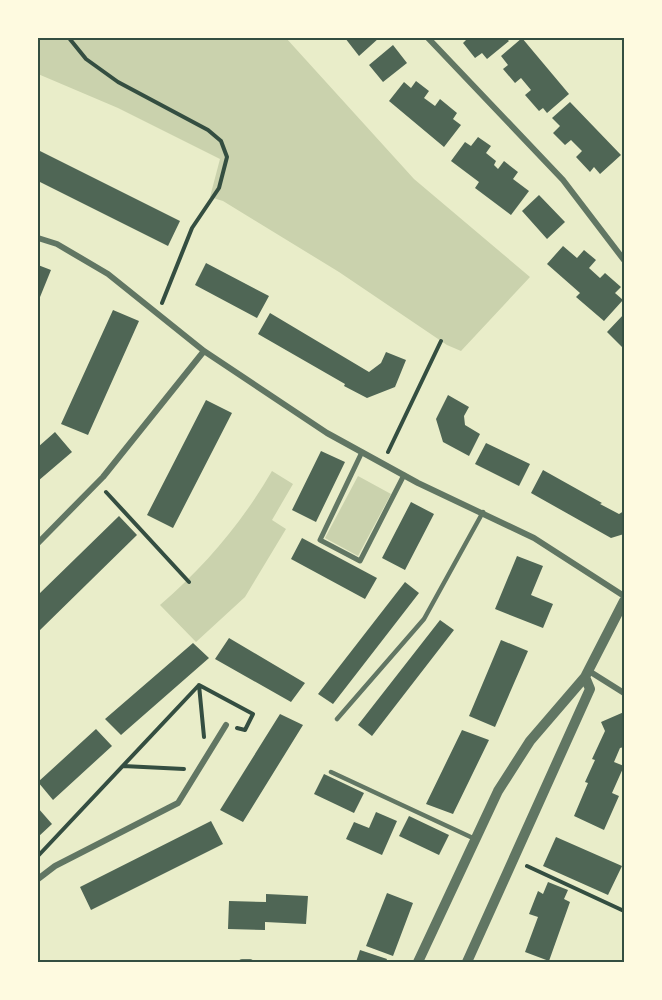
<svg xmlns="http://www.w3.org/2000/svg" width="662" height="1000" font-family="Poppins,sans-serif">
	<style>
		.green { fill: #cad2ad }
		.building { fill: #4f6655 }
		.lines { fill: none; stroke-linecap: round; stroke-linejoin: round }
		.path { stroke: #344e41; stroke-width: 4 }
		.service { stroke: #617663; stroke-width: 4.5 }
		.pedestrian { stroke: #617663; stroke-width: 5 }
		.minor { stroke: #617663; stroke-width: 6 }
		.tertiary { stroke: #617663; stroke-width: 10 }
		.neatline { fill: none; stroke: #344e41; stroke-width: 2 }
	</style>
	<rect width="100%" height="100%" fill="#e9edc9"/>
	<path class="green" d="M38,38H286L414,179L530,277L461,351L447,345L339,272L223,201L210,197L220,159L118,108L38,74Z
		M272,471L293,484L272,520L286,529L245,597L196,642L160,605C206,565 241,524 272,471Z
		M358,476L391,494L358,556L325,538Z"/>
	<path class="building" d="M345,38H379L359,56Z
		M468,38H506L509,41L487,59L482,53L475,58L463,43Z
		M522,38L569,94L547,113L543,108L539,111L525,95L531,90L521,78L515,83L503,69L508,65L501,56Z
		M393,45L407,63L383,82L369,65Z
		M416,81L429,91L424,98L435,106L440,99L457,113L453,119L461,125L444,147L389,101L404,82L411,88Z
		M570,102L621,155L600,174L594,167L590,172L576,157L582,151L571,140L565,145L553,133L560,126L552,118Z
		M478,137L491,146L486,153L496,161L494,165L498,169L504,161L518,172L513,179L529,191L511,215L475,188L479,182L451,161L465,142L471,146Z
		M38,150L180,221L168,246L38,181Z
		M539,195L565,222L547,239L522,211Z
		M563,246L577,258L584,250L596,260L589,268L600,278L605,273L621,287L615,293L623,300L604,321L576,297L580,293L547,264Z
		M206,263L269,296L257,318L195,285Z
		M38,265L51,270L38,302Z
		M113,310L139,321L88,435L61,424Z
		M270,313L369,372L381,363L386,352L406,360L395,387L367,398L344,386L345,384L258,334Z
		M624,314V349L607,332Z
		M448,395L469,407L464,416L465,425L480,434L469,456L443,442L436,419Z
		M206,400L232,413L173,528L147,515Z
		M55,432L72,452L38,481V447Z
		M486,443L530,464L519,486L475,464Z
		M321,451L345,462L316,522L292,510Z
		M543,470L602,503L600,504L619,514L624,511V534L611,538L531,493Z
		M411,502L434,514L405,570L382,558Z
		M119,516L137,535L38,632V595Z
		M302,538L377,578L365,599L291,559Z
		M517,556L543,566L531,595L553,604L543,628L495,609Z
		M405,582L419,593L333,704L318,694Z
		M440,620L454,630L372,736L358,725Z
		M229,638L305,683L291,702L215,659Z
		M501,640L528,651L495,727L469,716Z
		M193,643L209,658L121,735L105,719Z
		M624,712V747L620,748L614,762L624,766L612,793L619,796L604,830L574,816L588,783L585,782L595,760L592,759L605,731L601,722Z
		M280,714L303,725L243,822L220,810Z
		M96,729L112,746L53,800L38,782Z
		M462,730L489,740L453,814L426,804Z
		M324,774L364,793L354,813L314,794Z
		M38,808L52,824L38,837Z
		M376,812L397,821L382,855L346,839L354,822L369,828Z
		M409,816L449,835L439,855L399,836Z
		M211,821L223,844L91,910L80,887Z
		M556,837L622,866L608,895L543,866Z
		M548,882L568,890L564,899L570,902L549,961L525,952L538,917L529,914L538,891L543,894Z
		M387,893L413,903L393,956L366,946Z
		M266,894L308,896L306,924L265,922V930L228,929L229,901L266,902Z
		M360,950L387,959L386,962H356Z"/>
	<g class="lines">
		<path class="path" d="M69,38L86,59L118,82L208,130L221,141L227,157L219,188L192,228L162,303
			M388,452L441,341
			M106,492L189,582
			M199,685L204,737
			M123,766L184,769
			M38,856L199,685L253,714L245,730L237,728
			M527,866L624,911"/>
		<path class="service" d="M337,719L424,619L483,512
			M331,772L475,839"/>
		<path class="pedestrian" d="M362,452L320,540L360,561L404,475"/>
		<path class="minor" d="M428,38L563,180L624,260
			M38,238L57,244L108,274L204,351L327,433L418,483L534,538L624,596
			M38,543L103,477L204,351
			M589,671L624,693
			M38,879L55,866L178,803L226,725
			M242,962H250"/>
		<path class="tertiary" d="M418,962L498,791L530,741L585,677L624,601
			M467,962L590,689L585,677"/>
	</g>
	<rect width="662" height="1000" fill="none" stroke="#fefae0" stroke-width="78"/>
	<rect x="39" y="39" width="584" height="922" class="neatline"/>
</svg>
